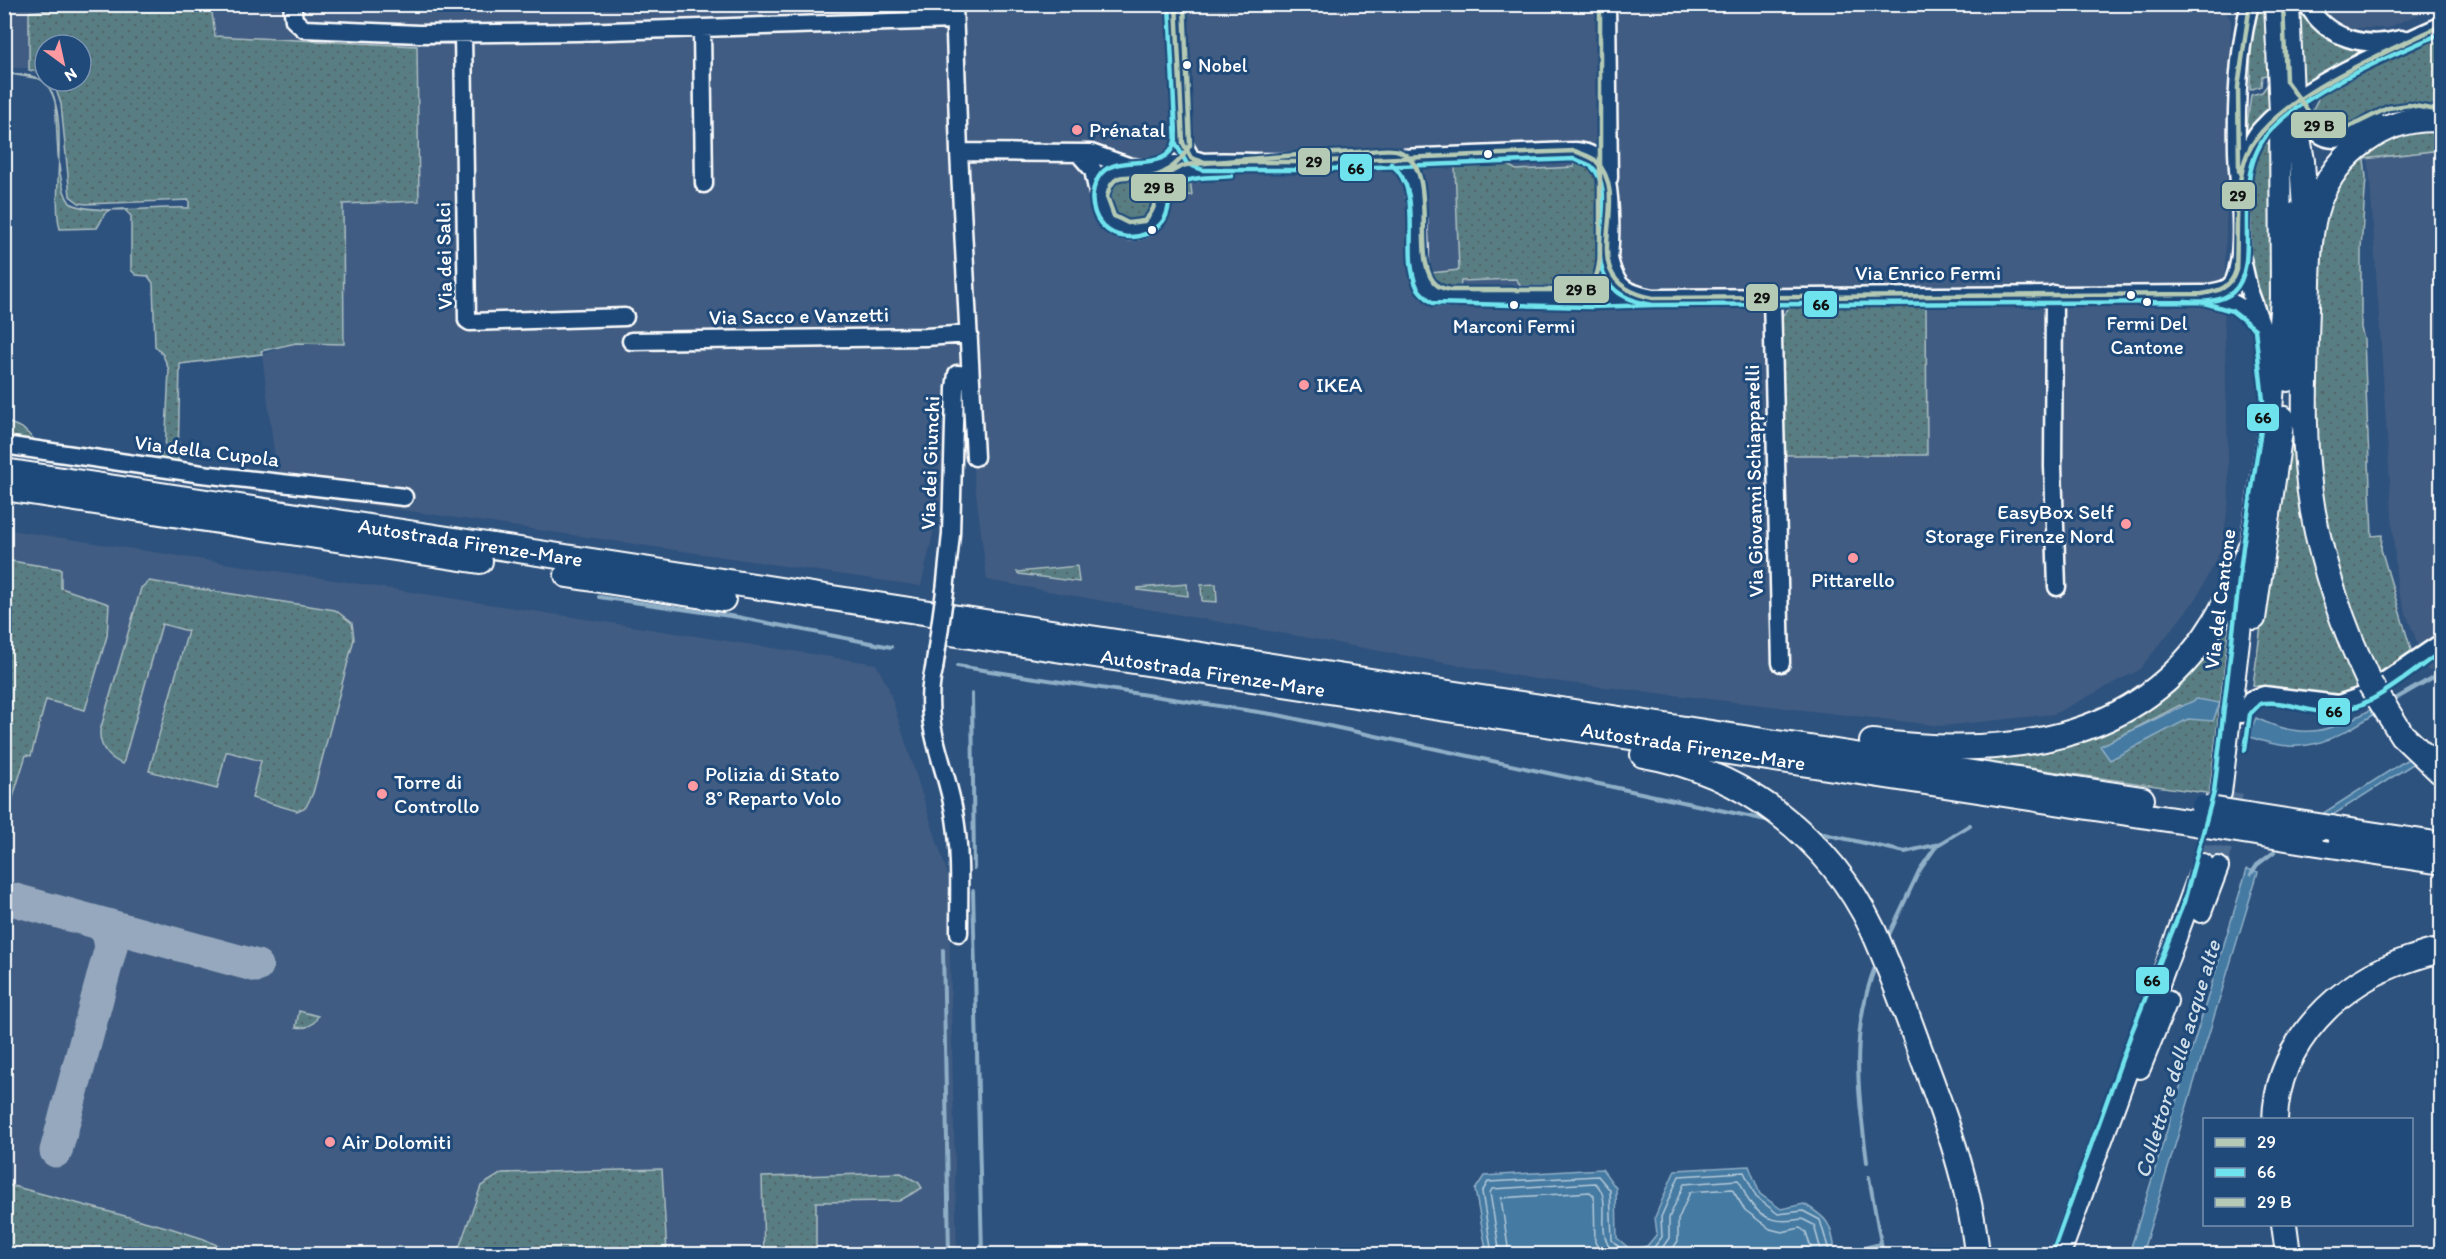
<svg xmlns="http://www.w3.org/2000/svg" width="2446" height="1259" font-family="Itim,sans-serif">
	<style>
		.built { fill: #405c82 }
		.grass { fill: url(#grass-dots); stroke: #acbec2; stroke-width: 1.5; fill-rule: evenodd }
		.water { fill: #457aa2; stroke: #8fafc7; stroke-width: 1.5 }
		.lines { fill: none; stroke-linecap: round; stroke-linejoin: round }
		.shore { stroke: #b5cada; stroke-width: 1.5 }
		.stream { stroke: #8fafc7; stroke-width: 4 }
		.taxiway { stroke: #96a8be; stroke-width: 33 }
		.major-tunnel { stroke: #4d6c91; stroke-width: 20; stroke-dasharray: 20 10; stroke-linecap: butt }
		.minor-casing { stroke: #fff; stroke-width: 21 }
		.major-casing { stroke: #fff; stroke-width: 24 }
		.highway-casing { stroke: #fff; stroke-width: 28 }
		.minor { stroke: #1f4a7a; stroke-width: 16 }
		.major { stroke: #1f4a7a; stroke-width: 20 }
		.highway { stroke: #1f4a7a; stroke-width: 24 }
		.minor-bridge-casing { stroke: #fff; stroke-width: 21; stroke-linecap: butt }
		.highway-bridge-casing { stroke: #fff; stroke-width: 28; stroke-linecap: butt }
		.minor-bridge { stroke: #1f4a7a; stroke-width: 16 }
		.highway-bridge { stroke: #1f4a7a; stroke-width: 24 }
		.bus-1-casing { stroke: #1f4a7a; stroke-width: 9 }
		.bus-2-casing { stroke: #1f4a7a; stroke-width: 9 }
		.bus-3-casing { stroke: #1f4a7a; stroke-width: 9 }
		.bus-1 { stroke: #b4cab5; stroke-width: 4.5 }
		.bus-2 { stroke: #6fe3ed; stroke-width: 4.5 }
		.bus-3 { stroke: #b4cab5; stroke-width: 4.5 }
		.bus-dot { fill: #fff; stroke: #1f4a7a; stroke-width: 2 }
		.poi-dot { fill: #ff9aa2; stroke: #1f4a7a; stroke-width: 2 }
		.labels { text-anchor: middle; stroke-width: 6; stroke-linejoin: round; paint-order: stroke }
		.bus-label { font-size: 20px; fill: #fff; stroke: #1f4a7a }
		.poi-label { font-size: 21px; fill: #fff; stroke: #1f4a7a; text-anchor: start }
		.street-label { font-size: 21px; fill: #fff; stroke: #1f4a7a }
		.water-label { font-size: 22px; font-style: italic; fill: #d0dee8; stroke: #1f4a7a }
		.line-badge { stroke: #1f4a7a; stroke-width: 2 }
		.pale-badge-label { font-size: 16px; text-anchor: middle; font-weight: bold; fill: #111 }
	</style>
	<defs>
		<pattern id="grass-dots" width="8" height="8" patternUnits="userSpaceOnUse" patternTransform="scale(1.5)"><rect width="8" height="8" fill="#597e84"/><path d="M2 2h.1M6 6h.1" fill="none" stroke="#526568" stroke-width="1.8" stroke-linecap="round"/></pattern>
	</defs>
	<rect width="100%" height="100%" fill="#2e527e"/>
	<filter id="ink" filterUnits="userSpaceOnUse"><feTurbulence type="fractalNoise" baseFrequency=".0167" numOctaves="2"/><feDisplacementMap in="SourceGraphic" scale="12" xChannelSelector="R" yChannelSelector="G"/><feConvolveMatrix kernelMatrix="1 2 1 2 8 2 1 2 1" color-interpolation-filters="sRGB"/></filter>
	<g filter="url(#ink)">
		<path class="built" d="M4,5H64L33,7L30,68H5Z
			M211,5H2222L2231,21L2224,307L2229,499L2222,547L2196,599L2139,670L2054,714L1942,726L1535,679L987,580L971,453L951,455L921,586L279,492L262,354L296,343L345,344L343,203L417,47L214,36Z
			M2321,5H2440L2387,28H2349L2323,11Z
			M2441,145L2442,664L2428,671L2397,589L2368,150Z
			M4,529L876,664L888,687L948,876L957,1254H5Z"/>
		<path class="grass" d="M107,4L211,5L215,36L417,46L419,201L343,204L344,344L296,343L261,351L262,354L180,364L178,463L5,442V421L22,428L39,444L155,459L165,452L169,370L163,355L155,346L153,283L148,276L136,275L131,270V216L124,209C100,210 108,211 97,228L60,229C50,193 74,104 41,79L4,73C28,74 49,75 55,101C58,128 55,183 70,203C92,216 161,206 189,208V200L86,204L79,203L70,196L61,104L53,81H81V45H45V74L29,70V12Z
			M2256,5H2264L2267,75L2262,76L2261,86L2250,90L2251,40Z
			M2296,5H2301L2373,47L2300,85Z
			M2441,32V108C2429,106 2413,100 2400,104C2370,113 2357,132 2322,132L2311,113L2320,95Z
			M2268,84L2270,110L2246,132L2251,95L2262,92Z
			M2441,125V150L2364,159L2366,177L2361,249V328L2364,339L2372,536L2382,535L2381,549L2412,653L2377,678L2342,599L2311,444L2319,226L2347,165L2375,141Z
			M2270,142L2274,259L2270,315L2267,316L2247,266L2248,178L2252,160L2261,145Z
			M1574,160L1589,162L1597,170L1598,272L1593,283H1569L1568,286H1521L1516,279L1461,281L1460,289H1446L1432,279L1431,273L1459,270L1455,166L1505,163L1516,170L1574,167Z
			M1107 199a25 25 0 1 1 50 0a25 25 0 1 1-50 0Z
			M1190,178L1192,195L1169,197L1170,190Z
			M1926,306L1927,455H1784L1781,317L1790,307Z
			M2293,426L2362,690L2343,699L2253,685L2288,428Z
			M5,560L61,569V588L109,604L107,636L85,710L46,700L31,756L26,755L5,823Z
			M1077,566L1079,582L1019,574L1017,572Z
			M149,581L335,610L352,623L354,639L313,793L306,807L297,811L252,798L261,761L229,752H226L217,789L149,771L188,631L162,624L123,764C109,759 99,747 100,731L141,588Z
			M1187,584L1188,596L1138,590V588Z
			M1216,584L1217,602L1202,601L1201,585Z
			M2237,603L2212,794L1988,762L1991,756L2090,734ZM2180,705L2207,719H2188L2101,746Z
			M299,1011L318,1016C314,1025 306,1029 296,1027Z
			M662,1169L667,1254H457L481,1186L502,1173Z
			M901,1173L919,1183L922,1188L899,1201L816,1202V1254H764L762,1177Z
			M5,1184L170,1228L204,1239L235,1254H5Z"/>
		<path class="water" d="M2197,699L2220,703L2213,721L2188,719L2110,760L2100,746Z
			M2372,709L2375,714C2329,742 2302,758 2248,736L2256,718C2302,740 2329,733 2372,709Z
			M2411,757L2416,762L2333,815L2322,814Z
			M2247,869L2258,872L2142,1254H2129Z
			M1749,1166L1760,1194L1781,1209L1804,1204C1831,1220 1830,1224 1836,1254H1487L1475,1190L1484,1176L1602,1169L1616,1188L1617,1238L1631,1250L1647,1246L1657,1234L1655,1217L1675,1170Z"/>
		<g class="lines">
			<path class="shore" d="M1492,1254L1482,1192L1488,1182L1598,1176L1610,1190L1612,1240L1626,1254
				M1500,1254L1490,1193L1492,1189L1595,1183C1615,1200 1592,1233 1615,1254
				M1509,1254L1501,1198L1590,1192L1594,1196L1595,1242L1602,1254
				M1638,1254L1651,1251L1662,1237L1661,1217L1679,1176L1744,1172L1756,1197L1778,1214L1803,1211L1820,1220L1830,1254
				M1658,1254L1669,1238V1218L1684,1184L1738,1180C1744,1186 1744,1195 1749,1201C1764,1222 1780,1223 1802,1219L1814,1225L1822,1254
				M1669,1254L1678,1241V1220L1690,1192L1732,1189L1745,1210L1770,1229L1782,1232L1800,1228L1806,1232L1813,1254"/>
			<path class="stream" d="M599,597L737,617L891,647
				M957,666L1278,715L1771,821
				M972,694L974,868
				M2390,702L2442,672
				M1815,832L1905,852L1939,844L1970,825
				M2251,874L2257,865L2274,852
				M973,891L982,1254
				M1887,939L1919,871L1937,845
				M943,950L947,1140
				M947,1143L949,1254
				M1867,1162C1858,1090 1849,1031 1877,962
				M1869,1177L1883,1254
				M1838,1254L1881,1244"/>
			<path class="taxiway" d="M4,897L257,966
				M56,1151L111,947L108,932L99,923"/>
			<path class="major-tunnel" d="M2203,864L2216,814
				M2218,867L2233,792"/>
			<defs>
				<path id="minor" d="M292,4L294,20L304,29L419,34L578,32L954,20
					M954,4L959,152L975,457
					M1176,4L1183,143L1191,158L1203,162
					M1607,4L1609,178
					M2307,4C2326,38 2364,49 2401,39
					M702,29L704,184
					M463,33L467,320L470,322L625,317
					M2296,107C2326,150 2333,144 2377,122
					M959,152L1091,153L1131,167
					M1079,154L1093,170L1099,198
					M1396,158C1421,167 1419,250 1420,274L1424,285L1437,297L1638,299
					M1144,170C1195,156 1250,164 1303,162C1393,159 1484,154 1575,151C1585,152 1594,154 1600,162C1613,179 1613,263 1604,283C1599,292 1590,295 1581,298
					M2242,173C2247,157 2250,140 2263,127C2298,88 2392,47 2442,25
					M1163,195C1160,182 1153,172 1140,168C1097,157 1084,227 1129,231C1138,231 1148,228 1154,221C1165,210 1159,195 1167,183L1182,174L1197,172
					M1608,254C1615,286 1621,292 1653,298L2202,294C2227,298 2245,306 2262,326
					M2242,259L2249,290L2262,326L2268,377
					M2208,293C2219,291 2231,290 2235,278C2247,245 2238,186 2237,150C2236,103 2238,50 2250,4
					M2054,294L2053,466L2057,587
					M1772,297L1781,663
					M631,341L926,337L969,334
					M4,445L202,474L404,497
					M945,591L951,534L955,388L957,374L970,375
					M934,669C920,726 947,763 955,818C961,856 959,895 959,933
					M2383,682L2442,642
					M2242,714L2252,699L2264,695L2338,704L2362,696"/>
				<path id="major" d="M2289,4L2294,118
					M2288,381L2295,303V213
					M2255,619L2284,417
					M2221,793L2250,548L2272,410L2281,298L2280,112L2275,4
					M2201,912L2218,867
					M2140,1068L2167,1001
					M2060,1254L2203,864"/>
				<g id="highway">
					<path d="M2294,113L2302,161L2306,226"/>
					<path id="s1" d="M4,471L936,614"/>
					<path d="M4,488L480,561"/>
					<path d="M567,575L723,599"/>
					<path d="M952,617L2142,799"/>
					<path id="s2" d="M944,632L2200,824"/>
					<path d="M2370,684C2344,629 2324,572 2313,512C2301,444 2305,375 2307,307C2309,274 2307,235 2318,203C2336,153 2387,114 2442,120"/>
					<path d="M1872,742C2000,758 2137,746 2212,626C2228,602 2238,575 2250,548"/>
					<path d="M1643,755C1744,772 1829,838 1873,930C1891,970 1906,1012 1921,1053C1946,1119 1970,1185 1977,1254"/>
					<path d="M2331,828L2442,845"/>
					<path d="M2311,842L2442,862"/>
					<path d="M2275,1120C2277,1042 2340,981 2410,959C2420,956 2431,951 2442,951"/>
					<path d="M2284,1224L2288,1254"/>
				</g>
			</defs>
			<use href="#minor" class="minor-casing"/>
			<use href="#major" class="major-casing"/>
			<use href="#highway" class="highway-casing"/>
			<use href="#minor" class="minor"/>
			<use href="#major" class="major"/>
			<use href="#highway" class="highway"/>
			<defs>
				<path id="minor-bridge" d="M934,669L945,591"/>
				<path id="highway-bridge" d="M2370,684L2402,735L2442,773
					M2203,808L2331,828
					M2200,824L2311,842"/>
			</defs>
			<use href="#minor-bridge" class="minor-bridge-casing"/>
			<use href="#highway-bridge" class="highway-bridge-casing"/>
			<use href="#minor-bridge" class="minor-bridge"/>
			<use href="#highway-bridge" class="highway-bridge"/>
			<defs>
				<path id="bus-1" d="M1176,4L1183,143L1191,158L1203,162H1300L1575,151C1581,154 1591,156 1596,161C1637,202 1566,282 1653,298L2202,294C2219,291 2231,288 2236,270C2238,235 2234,194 2245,160C2264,100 2387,53 2442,25
					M2239,171L2238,87L2250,4"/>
				<path id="bus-2" d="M1169,4L1176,144L1187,164L1203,170H1300L1574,159C1579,161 1586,163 1591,166C1629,201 1556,290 1653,305L2201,302L2232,311L2255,329L2264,410L2243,547L2214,792L2184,902L2131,1034L2053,1251
					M1175,113C1175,122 1177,132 1175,141C1167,177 1114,149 1098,178C1092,189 1091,202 1095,213C1106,243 1146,244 1163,221C1172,210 1166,192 1178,185C1193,175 1215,178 1232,176
					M1391,164C1426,192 1400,251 1417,287C1420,293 1428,299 1433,303L1590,307L1654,305
					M2185,301C2200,302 2221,303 2233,292C2265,263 2225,177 2272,129C2314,86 2387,58 2442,33
					M2245,750L2250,714L2260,704C2282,699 2302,711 2324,712C2367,714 2408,674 2442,651"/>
				<path id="bus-3" d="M1184,4L1190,145C1182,160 1168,174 1151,177C1131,180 1113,167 1107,197L1114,216L1128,223L1144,221C1166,201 1144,180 1186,165C1243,159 1301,154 1358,152C1369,152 1389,147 1399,151C1444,170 1407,264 1438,286C1441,288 1447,289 1450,290H1580C1597,284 1599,271 1600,254V4
					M2283,4L2286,81L2320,127L2331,132L2341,131L2388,108L2409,105L2442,111"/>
			</defs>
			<use href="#bus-1" class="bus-1-casing"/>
			<use href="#bus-2" class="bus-2-casing"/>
			<use href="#bus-3" class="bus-3-casing"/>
			<use href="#bus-1" class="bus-1"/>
			<use href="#bus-2" class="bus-2"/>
			<use href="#bus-3" class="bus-3"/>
		</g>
	</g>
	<g class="bus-dot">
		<circle cx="1187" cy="65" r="5"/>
		<circle cx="1488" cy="154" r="5"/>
		<circle cx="1152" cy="230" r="5"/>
		<circle cx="2131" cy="295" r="5"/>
		<circle cx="2147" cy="302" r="5"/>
		<circle cx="1514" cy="305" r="5"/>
	</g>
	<g class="poi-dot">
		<circle cx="1077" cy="130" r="6"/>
		<circle cx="1304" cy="385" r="6"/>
		<circle cx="2126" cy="524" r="6"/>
		<circle cx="1853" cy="558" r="6"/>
		<circle cx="693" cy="786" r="6"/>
		<circle cx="382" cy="794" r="6"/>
		<circle cx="330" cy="1142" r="6"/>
	</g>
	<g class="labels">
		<g class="bus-label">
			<text x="1198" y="72" text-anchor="start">Nobel</text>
			<text x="2147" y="330">Fermi Del<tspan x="2147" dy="24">Cantone</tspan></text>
			<text x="1514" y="333">Marconi Fermi</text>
		</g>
		<g class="poi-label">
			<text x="1089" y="137">Prénatal</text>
			<text x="1316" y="392">IKEA</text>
			<text x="2114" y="519" text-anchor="end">EasyBox Self<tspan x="2114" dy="24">Storage Firenze Nord</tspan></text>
			<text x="1853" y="587" text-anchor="middle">Pittarello</text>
			<text x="705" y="781">Polizia di Stato<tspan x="705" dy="24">8° Reparto Volo</tspan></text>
			<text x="394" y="789">Torre di<tspan x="394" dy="24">Controllo</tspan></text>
			<text x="342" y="1149">Air Dolomiti</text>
		</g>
		<g class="street-label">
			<text transform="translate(444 256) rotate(-91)" y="7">Via dei Salci</text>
			<text x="1928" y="280">Via Enrico Fermi</text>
			<text transform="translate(799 316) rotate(-1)" y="7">Via Sacco e Vanzetti</text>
			<text transform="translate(207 451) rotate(7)" y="7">Via della Cupola</text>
			<text transform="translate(930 463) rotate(-88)" y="7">Via dei Giunchi</text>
			<text transform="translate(1754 481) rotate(-91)" y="7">Via Giovanni Schiapparelli</text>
			<text dy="7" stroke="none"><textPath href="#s1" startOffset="472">Autostrada Firenze-Mare</textPath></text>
			<text transform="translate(2220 599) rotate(-83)" y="7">Via del Cantone</text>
			<text dy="7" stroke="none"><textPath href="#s2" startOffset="272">Autostrada Firenze-Mare</textPath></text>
			<text dy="7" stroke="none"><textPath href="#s2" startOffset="758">Autostrada Firenze-Mare</textPath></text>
		</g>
		<g class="water-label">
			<text transform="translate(2177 1059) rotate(-73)" y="8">Collettore delle acque alte</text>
		</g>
	</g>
	<g class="line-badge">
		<rect x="2290" y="111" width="57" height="28" rx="6" fill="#b4cab5"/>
		<rect x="1297" y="147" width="34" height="29" rx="6" fill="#b4cab5"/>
		<rect x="1339" y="153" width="34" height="29" rx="6" fill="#6fe3ed"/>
		<rect x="1130" y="173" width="57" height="29" rx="6" fill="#b4cab5"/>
		<rect x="2221" y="181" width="35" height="29" rx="6" fill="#b4cab5"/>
		<rect x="1553" y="275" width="57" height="29" rx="6" fill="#b4cab5"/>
		<rect x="1745" y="283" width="34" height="29" rx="6" fill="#b4cab5"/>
		<rect x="1803" y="290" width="35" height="28" rx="6" fill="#6fe3ed"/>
		<rect x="2246" y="403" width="34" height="29" rx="6" fill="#6fe3ed"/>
		<rect x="2317" y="697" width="34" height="29" rx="6" fill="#6fe3ed"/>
		<rect x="2135" y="966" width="35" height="29" rx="6" fill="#6fe3ed"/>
	</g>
	<g class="pale-badge-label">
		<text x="2319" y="131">29 B</text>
		<text x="1314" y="167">29</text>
		<text x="1356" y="174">66</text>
		<text x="1159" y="193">29 B</text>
		<text x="2238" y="201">29</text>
		<text x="1581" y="295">29 B</text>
		<text x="1762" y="303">29</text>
		<text x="1821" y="310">66</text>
		<text x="2263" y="423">66</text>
		<text x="2334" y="717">66</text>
		<text x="2152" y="986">66</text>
	</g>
	<rect width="2446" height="1259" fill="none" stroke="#1f4a7a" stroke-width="24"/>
	<rect x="12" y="12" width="2422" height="1235" fill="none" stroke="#fff" stroke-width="2" filter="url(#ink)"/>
	<rect x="2203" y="1118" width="210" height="108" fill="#1f4a7a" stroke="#7992af" stroke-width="1.5"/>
	<rect x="2215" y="1138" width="30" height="9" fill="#b4cab5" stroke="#7992af" stroke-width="1.5"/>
	<text x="2257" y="1148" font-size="18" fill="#ffffff">29</text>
	<rect x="2215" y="1168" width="30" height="9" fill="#6fe3ed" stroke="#7992af" stroke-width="1.5"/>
	<text x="2257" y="1178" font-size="18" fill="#ffffff">66</text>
	<rect x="2215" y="1198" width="30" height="9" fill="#b4cab5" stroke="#7992af" stroke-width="1.5"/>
	<text x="2257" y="1208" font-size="18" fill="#ffffff">29 B</text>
	<g transform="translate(63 63) rotate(147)"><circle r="28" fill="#1f4a7a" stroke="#7992af" stroke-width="1.5"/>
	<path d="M0-4.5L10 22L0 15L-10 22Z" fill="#ff9aa2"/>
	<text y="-9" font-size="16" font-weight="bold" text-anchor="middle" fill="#ffffff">N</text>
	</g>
</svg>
